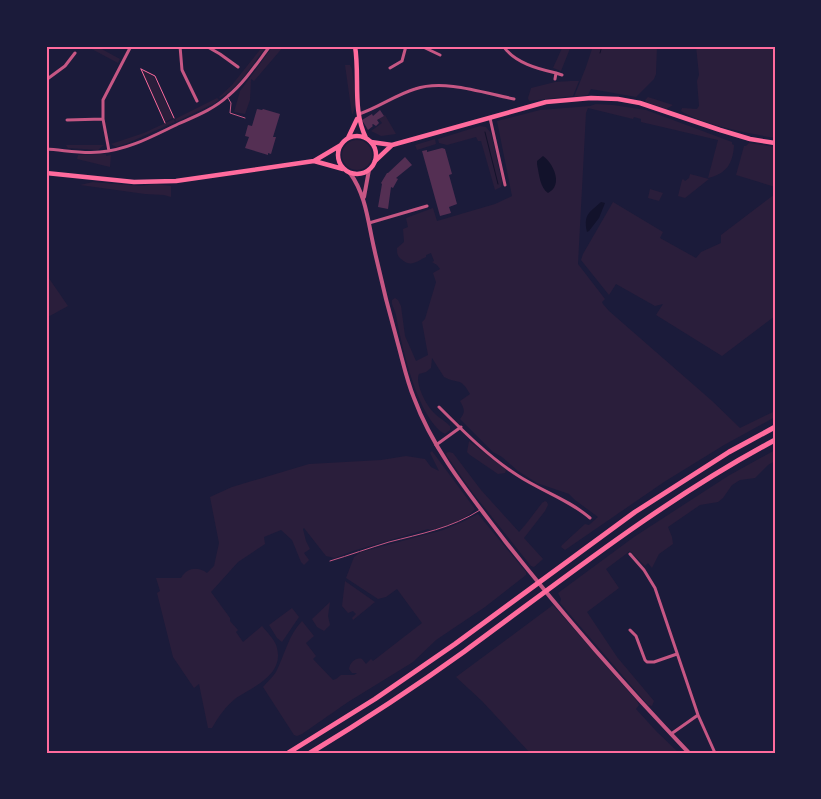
<svg xmlns="http://www.w3.org/2000/svg" width="821" height="799" font-family="Raleway,sans-serif">
	<style>
		.green { fill: #2a1e3b }
		.water { fill: #12122b }
		.lines { fill: none; stroke-linecap: round; stroke-linejoin: round }
		.stream { stroke: #12122b; stroke-width: 1 }
		.building { fill: #542f53 }
		.path { stroke: #ff6b9d; stroke-width: 1 }
		.service { stroke: #c65784; stroke-width: 1 }
		.minor { stroke: #c65784; stroke-width: 3 }
		.tertiary { stroke: #c65784; stroke-width: 4 }
		.secondary { stroke: #ff6b9d; stroke-width: 4.5 }
		.primary { stroke: #ff6b9d; stroke-width: 4.5 }
		.motorway { stroke: #ff6b9d; stroke-width: 5 }
		.neatline { fill: none; stroke: #ff6b9d; stroke-width: 2 }
	</style>
	<rect width="100%" height="100%" fill="#1b1b3a"/>
	<path class="green" d="M96,46L120,59L118,63L88,47Z
		M263,46H267C253,63 238,89 220,98L219,97L232,85Z
		M273,46H284L254,81L251,79L250,100L245,114L234,112L240,91Z
		M563,46H571L561,71L553,68Z
		M593,46H657L656,74L654,79L636,97L591,89L588,95L574,97L586,67Z
		M696,46H775V138C751,134 700,124 681,111L682,108L697,109L699,106L697,81L699,75Z
		M345,65H350L352,69C353,82 359,103 352,115Z
		M142,70L154,77L173,118L165,122Z
		M571,81H579L573,96L529,101L528,98L531,88L555,82Z
		M648,97L673,105L666,109L646,102L645,100Z
		M217,98L219,100L215,103L176,122L175,119Z
		M596,104L613,105L646,110L732,142V144L734,145C733,164 726,174 708,178L718,140L641,122V119L634,117L633,119L588,108L586,113L578,264L605,299L602,302L603,304L609,311L711,400L740,428L775,411V417L724,445L664,482L565,550L561,547L562,545L585,524L589,525L598,517L575,500L569,494L537,483L518,471L502,457L493,452L460,419C466,412 464,408 460,401L470,394C460,376 459,385 444,377L432,358L431,368L426,372L419,374C415,382 424,400 429,407C434,415 443,419 450,426V430L445,434C418,420 401,344 396,315C395,309 391,306 392,300L395,298L398,300L401,306L405,336L416,361L428,355L422,322L425,319L436,282L433,273L440,269L437,265L432,262L434,261L431,253L426,255V257C417,261 411,268 401,259C397,256 397,253 397,248L404,242L403,229L408,227L406,218L433,208L437,221L495,204L512,196L497,121L540,110L590,106Z
		M385,115L396,134L381,136L371,131L382,123L379,119Z
		M174,119L175,122L128,143L116,147L111,144L144,133Z
		M480,126L486,127L491,133L502,182L501,187L495,190L481,141H478L476,137L447,145L439,143L438,139Z
		M435,139L436,144L417,150L415,145Z
		M342 155a15 15 0 1 1 30 0a15 15 0 1 1-30 0Z
		M749,143L775,147V187L736,175L744,146H746Z
		M66,145H104L98,150L68,148Z
		M106,154V156L111,155L110,167L77,159L78,155Z
		M690,174L709,179L685,198L678,196L682,180L683,179L685,181L689,178Z
		M93,182L140,186L156,184L171,186V197L164,195L145,194L80,185Z
		M650,189L663,193L659,201L648,198Z
		M775,194V316L722,356L656,315L663,304L655,306L616,284L609,295L581,260L583,254L613,202L663,232L660,238L696,258L701,252L721,243V235Z
		M46,274L68,306L46,318Z
		M469,441L503,467L506,470L505,473L498,474L470,455L467,452Z
		M775,450V461L768,465L755,478L740,480L732,485L723,498L718,502L700,505L668,527L672,537L673,544L659,554L652,568L648,563L645,566L630,551L606,569L619,588L587,612L617,657L654,701L652,706L648,705L560,603L561,599L558,593L634,537L728,476Z
		M432,451L475,509C465,521 445,526 430,530L428,529L353,551L335,558L326,556L304,528L303,529L306,541L310,549L304,553L309,560L304,565L301,562L292,540L281,530L264,537L265,544L238,562L211,592L230,618V621L238,630L236,632L243,642L262,626C267,632 276,641 277,648C284,675 253,687 236,698C226,706 218,717 212,728H208L199,684L194,688L173,657L157,593L160,591L156,578H181C187,568 197,566 207,573L214,566L219,543L210,497L232,487L309,464L381,460L406,456L425,459L431,467L439,471L430,453Z
		M449,452L453,453L481,490L519,532L526,524L542,503L545,501L547,502L548,505L545,511L524,538L543,559L534,567L531,566L472,492L447,456L446,453Z
		M478,514L526,572V575L485,607L436,640L413,662L348,702L302,734L297,736L294,735L263,687C267,682 273,677 276,672C285,654 288,636 302,621L314,636L306,643L316,656L313,659L333,680L336,679L341,675H354L357,673H352L349,669C350,663 355,657 362,659L366,664L371,659L373,661L422,623L397,589L386,597L378,599L346,578L354,557L361,552L443,530L462,522Z
		M345,581L375,602L353,620L352,618L356,614L353,611L348,613L342,606Z
		M330,602L328,616L330,625L324,631L317,627L312,619Z
		M553,605L637,701L639,705L636,709L657,732L679,753H530L482,701L456,677Z
		M292,608L299,617L282,642L277,638L269,625Z"/>
	<path class="water" d="M543,156C553,163 564,185 548,193C540,188 539,174 537,164V161Z
		M601,202L605,203L599,218L589,231L587,232C583,214 590,212 601,202Z"/>
	<g class="lines">
		<path class="stream" d="M600,53L602,46
			M485,132L498,184"/>
	</g>
	<path class="building" d="M257,109L262,110L263,109L280,114L273,137H276L271,154L268,153V155L245,148L249,137L245,136L248,125L252,126Z
		M380,110L384,116L377,120L379,123L376,126L373,124L372,125L373,126L368,130L362,120L372,114L373,116Z
		M442,148L445,149L452,174L449,175L457,204L449,207L451,213L440,216L422,151L427,150V152Z
		M405,157L412,165L396,178L398,179L393,188L391,187L388,209L378,207L382,184L381,183L387,173H388Z"/>
	<g class="lines">
		<path class="path" d="M141,69L155,76L174,118
			M141,69L165,123"/>
		<path class="service" d="M228,98L231,103L230,113L245,118
			M330,561C350,555 369,548 389,542C420,534 452,528 480,510"/>
		<path class="minor" d="M180,46L182,70L197,101
			M206,46L220,54L238,67
			M421,46L440,55
			M503,46C515,63 538,69 556,73
			M390,68L402,61L406,46
			M555,79L556,73L562,75
			M46,80L65,66L75,53
			M359,114C378,108 395,95 415,89C444,79 484,93 514,99
			M490,118L505,185
			M67,120L103,119
			M46,149C64,150 82,154 100,152C128,150 153,136 178,124C196,116 214,109 228,96C245,82 257,63 270,46
			M109,151L103,119V100L131,46
			M369,223L427,206
			M439,407C463,431 489,457 517,475C541,491 568,499 590,518
			M436,445L461,427
			M630,554L644,570L655,588L698,715L671,734
			M630,630L636,636L645,660L647,662H654L677,654
			M698,715L715,753"/>
		<path class="tertiary" d="M350,173C366,195 368,222 374,248C381,280 389,312 398,344C403,362 407,381 414,398C434,452 471,496 505,541C563,615 624,685 689,753
			M364,197L369,170"/>
		<path class="secondary" d="M371,142L392,145
			M375,161L392,145L546,102L591,98L618,99L640,103L720,130L750,139L775,143"/>
		<path class="primary" d="M355,46C360,77 352,110 366,138
			M338 155a19 19 0 1 1 38 0a19 19 0 1 1-38 0Z
			M348,138L357,119
			M314,161L343,169
			M46,173L134,182L176,181L314,161L341,145"/>
		<path class="motorway" d="M288,753L375,699L455,644L635,512L729,452L775,427
			M310,753C363,721 415,687 465,651C566,577 664,499 775,440"/>
	</g>
	<rect width="821" height="799" fill="none" stroke="#1b1b3a" stroke-width="95"/>
	<rect x="48" y="48" width="726" height="704" class="neatline"/>
</svg>
